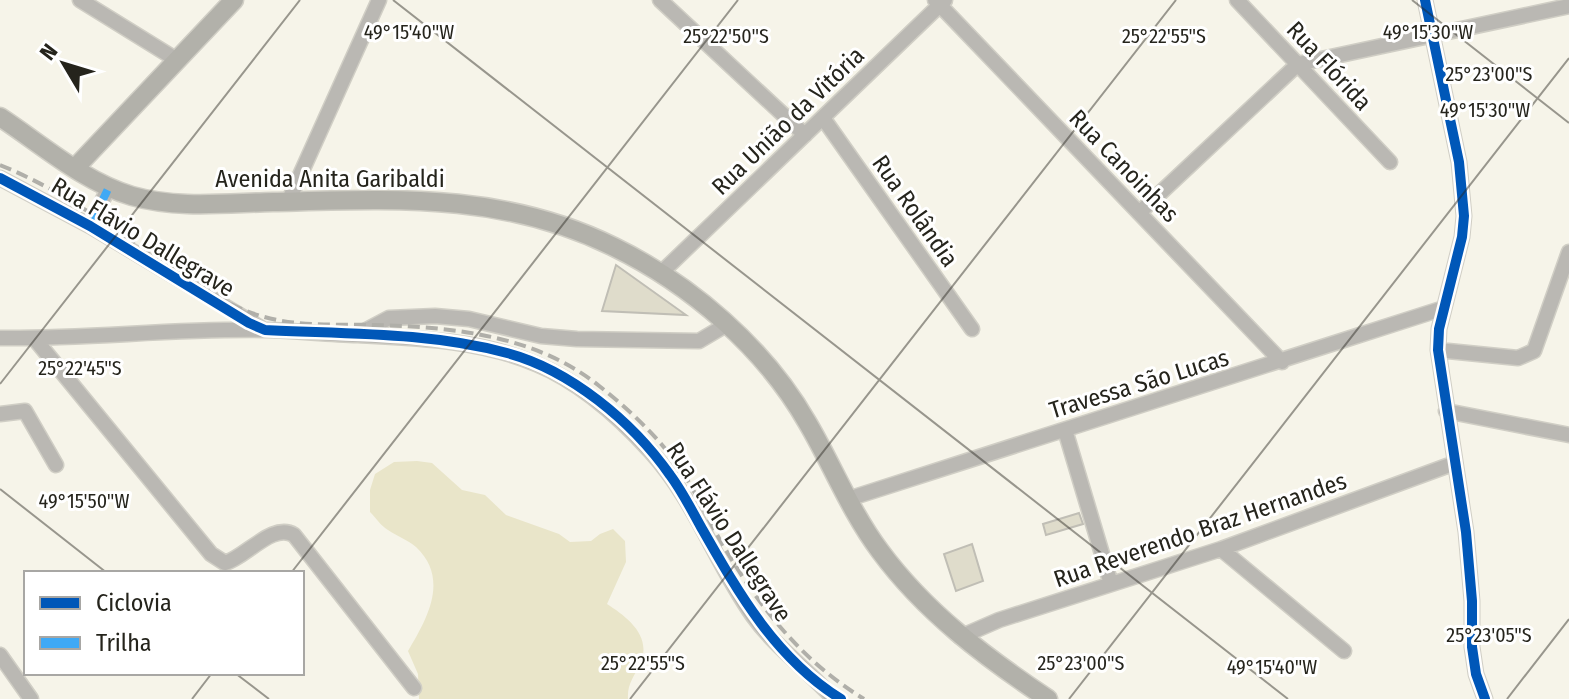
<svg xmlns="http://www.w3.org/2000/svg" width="1569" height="699" font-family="'Fira Sans Condensed',sans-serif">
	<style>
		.green { fill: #e9e5c9 }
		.building { fill: #dfdccb; stroke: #c0beb5; stroke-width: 2 }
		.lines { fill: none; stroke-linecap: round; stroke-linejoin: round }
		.minor-casing { stroke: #d0cec5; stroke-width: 17 }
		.major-casing { stroke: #d0cec5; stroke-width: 21 }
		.minor { stroke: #bab8b3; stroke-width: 14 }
		.major { stroke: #b2b1aa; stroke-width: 18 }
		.rail { stroke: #b0afa9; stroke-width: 4; stroke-dasharray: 12 6; stroke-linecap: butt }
		.quiet { stroke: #3fa9f5; stroke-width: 8; stroke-dasharray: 16 8; stroke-linecap: butt }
		.cycleway-casing { stroke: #fff; stroke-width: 15 }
		.cycleway { stroke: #0057b8; stroke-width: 10 }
		.ticks { fill: none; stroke: #25241c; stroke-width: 2; stroke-opacity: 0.45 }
		.labels { text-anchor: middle; stroke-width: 6; stroke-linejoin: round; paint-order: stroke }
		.street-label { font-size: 24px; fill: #25241c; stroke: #fff }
		.ticks-label { font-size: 20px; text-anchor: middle; fill: #25241c; stroke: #fff; stroke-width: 6; stroke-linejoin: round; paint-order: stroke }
	</style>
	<rect width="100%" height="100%" fill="#f6f4e9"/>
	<path class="green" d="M417,461L432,463L462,490L485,495L506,515L559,534L570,542L591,541L600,534L613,529L625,541L626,562L607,604C627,617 653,636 640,664C634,677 627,684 628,699H419L418,674L408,651C427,619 450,579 416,547C408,540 397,536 388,530C381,526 376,518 370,512V490L375,474L394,462Z"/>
	<path class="building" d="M616,265L686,315L602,311Z
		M1079,513L1083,524L1046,535L1043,524Z
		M972,544L983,581L956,591L944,554Z"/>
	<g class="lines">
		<defs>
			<path id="minor" d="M80,0L177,60
				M660,0L805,135
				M935,0L1282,362
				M1237,0L1390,162
				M1425,0L1459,162L1464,216L1462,237L1439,329L1438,350L1466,532L1472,601V647L1476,674L1485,699
				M823,118L972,329
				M0,178L90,226L261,328
				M288,202L379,0
				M1139,213L1298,64L1569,6
				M90,226L109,187
				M661,273L945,0
				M357,335L389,318L435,316L469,319L541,336L577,339L699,341L726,325
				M0,338C89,339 178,328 267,330C297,331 327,334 358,335C417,338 481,340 536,364C580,382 619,417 651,452C695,500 716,564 753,616C776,648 808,670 834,699
				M34,338L211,554L225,563C246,557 273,522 294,535L414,688
				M1438,350L1518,358L1534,351L1569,252
				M1446,411L1569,435
				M0,414L25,411L56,465
				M1065,430L1111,584
				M848,499L1444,308
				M1221,549L1344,651
				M960,637L999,620L1221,549L1455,463
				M0,655L31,699"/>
			<path id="major" d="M0,117C41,144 84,182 132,196C178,209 226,203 273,202C393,199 503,192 614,247C690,284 764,347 807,422C832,464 850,511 880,551C925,612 985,657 1048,699
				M76,167L234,0"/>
		</defs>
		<use href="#minor" class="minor-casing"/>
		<use href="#major" class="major-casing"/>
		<use href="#minor" class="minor"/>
		<use href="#major" class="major"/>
		<path class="rail" d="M0,165C62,190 116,230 171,267C200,286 227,306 261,316C297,327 337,324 375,325C452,327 535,335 598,385C630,410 663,441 685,476C698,497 708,519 720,540C757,604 800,660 864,699"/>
		<path class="quiet" d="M90,226L109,187"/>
		<defs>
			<path id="cycleway" d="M1425,0L1459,162L1464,216L1462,237L1439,329L1438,350L1466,532L1472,601V647L1476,674L1485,699
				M0,178L90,226L249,323L265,330C345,334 429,332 507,353C570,370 632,421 670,475C682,491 691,509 701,527C738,592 775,658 841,699"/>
		</defs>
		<use href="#cycleway" class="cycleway-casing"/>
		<use href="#cycleway" class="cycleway"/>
	</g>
	<path class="ticks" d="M393,0L1288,699M1412,0L1569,123M0,384L300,0M0,489L107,573M291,573L738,0M235,673L269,699M192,699L212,673M630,699L1176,0M1069,699L1569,58M1507,699L1569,619"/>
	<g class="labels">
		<g class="street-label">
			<text transform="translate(1329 66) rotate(47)" y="8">Rua Flórida</text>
			<text transform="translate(788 121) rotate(-44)" y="8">Rua União da Vitória</text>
			<text transform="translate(1124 166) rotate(46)" y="8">Rua Canoinhas</text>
			<text x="330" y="187">Avenida Anita Garibaldi</text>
			<text transform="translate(915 211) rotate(55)" y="8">Rua Rolândia</text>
			<text transform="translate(143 237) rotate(31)" y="8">Rua Flávio Dallegrave</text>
			<text transform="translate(1139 384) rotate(-17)" y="8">Travessa São Lucas</text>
			<text transform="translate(1200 530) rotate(-19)" y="8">Rua Reverendo Braz Hernandes</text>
			<text transform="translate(729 532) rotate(57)" y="8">Rua Flávio Dallegrave</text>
		</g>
	</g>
	<g class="ticks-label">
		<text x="409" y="39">49°15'40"W</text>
		<text x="1428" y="39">49°15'30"W</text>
		<text x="726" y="43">25°22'50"S</text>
		<text x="1164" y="43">25°22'55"S</text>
		<text x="1489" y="81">25°23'00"S</text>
		<text x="1485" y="117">49°15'30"W</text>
		<text x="80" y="375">25°22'45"S</text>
		<text x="84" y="508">49°15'50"W</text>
		<text x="1489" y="642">25°23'05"S</text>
		<text x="643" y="670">25°22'55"S</text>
		<text x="1081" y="670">25°23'00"S</text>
		<text x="1272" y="674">49°15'40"W</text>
	</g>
	<rect x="24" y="571" width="280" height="104" fill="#ffffff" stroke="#a8a7a4" stroke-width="2"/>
	<rect x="40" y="597" width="40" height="12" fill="#0057b8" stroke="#a8a7a4" stroke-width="2"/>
	<text x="96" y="611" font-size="24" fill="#25241c">Ciclovia</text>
	<rect x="40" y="637" width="40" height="12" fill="#3fa9f5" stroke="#a8a7a4" stroke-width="2"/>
	<text x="96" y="651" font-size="24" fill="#25241c">Trilha</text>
	<g transform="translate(64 64) rotate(308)" stroke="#ffffff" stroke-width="6" paint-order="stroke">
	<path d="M0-6L14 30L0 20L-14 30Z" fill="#25241c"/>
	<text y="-12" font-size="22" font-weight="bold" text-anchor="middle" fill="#25241c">N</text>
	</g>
</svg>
